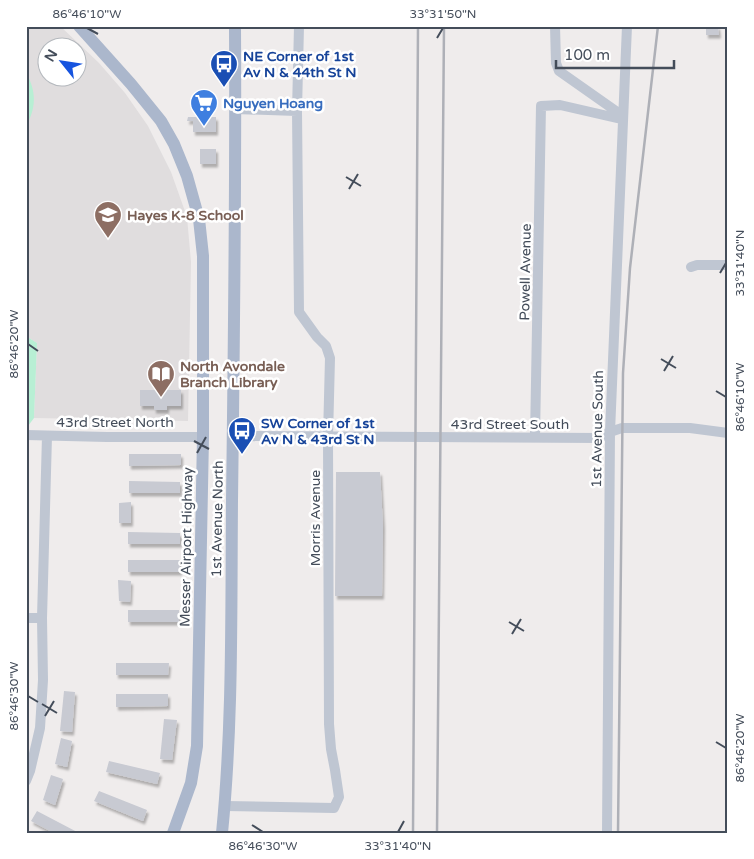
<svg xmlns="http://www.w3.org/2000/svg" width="754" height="859" font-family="'Varela Round',sans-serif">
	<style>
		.education { fill: #e0ddde; fill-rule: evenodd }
		.green { fill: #b8efd4 }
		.building { fill: #c8cad2; filter: url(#shadow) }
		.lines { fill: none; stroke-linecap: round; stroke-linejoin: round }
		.minor { stroke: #bfc6d2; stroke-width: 10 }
		.major { stroke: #abb7cc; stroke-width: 12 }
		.rail { stroke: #aeb0b7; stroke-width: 2.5 }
		.ticks { fill: none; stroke: #444d5a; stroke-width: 2 }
		.labels { text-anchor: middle; stroke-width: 5; stroke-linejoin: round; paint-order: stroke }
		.transit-label { font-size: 14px; font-weight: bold; fill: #164399; stroke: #fff; text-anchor: start }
		.shop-label { font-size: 14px; font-weight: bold; fill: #366cbe; stroke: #fff; text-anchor: start }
		.education-label { font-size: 14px; font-weight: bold; fill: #785e54; stroke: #fff; text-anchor: start }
		.street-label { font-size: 14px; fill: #444d5a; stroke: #fff }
		.neatline { fill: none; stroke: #444d5a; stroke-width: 2 }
		.ticks-label { font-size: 12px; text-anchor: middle; fill: #444d5a }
	</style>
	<defs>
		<filter id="shadow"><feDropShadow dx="2" dy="3.5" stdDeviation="1" flood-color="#0004"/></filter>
	</defs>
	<rect width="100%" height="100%" fill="#efecec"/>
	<path class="education" d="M26,26H60L99,63L125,93L148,126L171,172L187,217L191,262L188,421L34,418L37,343L26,336ZM48,48H78V78H48Z"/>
	<path class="green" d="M26,73C37,91 36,109 26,126Z
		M26,336L37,343L34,418L28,426H26Z"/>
	<path class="building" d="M706,26H718L719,35H706Z
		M188,117H216V132H193V121H187Z
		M200,149H216V164H200Z
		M140,390H181V406H167V410H154V406H140Z
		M129,454H181V465L129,466Z
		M336,472H380L383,526L382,596H335Z
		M129,481L180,482V493H129Z
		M131,502V523H119V503Z
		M128,532L180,533V544H128Z
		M128,560H180V572H128Z
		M118,580L131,581L130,602L119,601Z
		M128,610H179V622H128Z
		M116,663H169L168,675H116Z
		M64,691L75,692L72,732L60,731Z
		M116,694H168V706L116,707Z
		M164,719L177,720L172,760L160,759Z
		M61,738L72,741L67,767L55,764Z
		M109,761L160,773L157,784L106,772Z
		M51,775L63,779L55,805L43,800Z
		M99,791L147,810L143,821L94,801Z
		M37,811L79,833H54L31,821Z"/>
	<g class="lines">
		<path class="minor" d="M236,109L297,111
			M691,267L697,265H728
			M26,435L107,437H203
			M233,436L600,438L610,432L622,428H690L728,433
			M535,437L541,106L560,105L621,119L623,116L559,71L556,63L555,26
			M26,618H42
			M26,781L30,771L40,728L43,680L42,618L47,436
			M225,806L334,808L339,797L335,770L331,749L329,724L328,437L330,358L326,346L317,337L299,312L297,111L299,26
			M607,833L610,432L627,26"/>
		<path class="major" d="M79,26L131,84L161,121L174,144L187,176L199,219L203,256V437L197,746L191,783L173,833
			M222,833C233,722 231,611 232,501C234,343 236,184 235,26"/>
		<path class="rail" d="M413,833L418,26
			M437,833L444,26
			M618,833L623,373L630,268L658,26"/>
	</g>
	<path class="ticks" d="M87,28L98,34M437,38L443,28M346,177L361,186M349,189L358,174M720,273L726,263M28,344L38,351M661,359L676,368M664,371L673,356M716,391L726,397M194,441L209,449M197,453L206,437M509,622L524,631M512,634L521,619M28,696L38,702M42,704L57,713M45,716L54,701M716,742L726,748M252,825L263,832M398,832L404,821"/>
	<defs>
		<symbol id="bus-pin" viewBox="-11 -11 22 30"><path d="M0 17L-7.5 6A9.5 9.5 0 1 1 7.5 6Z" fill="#1a4fb4" stroke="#fff"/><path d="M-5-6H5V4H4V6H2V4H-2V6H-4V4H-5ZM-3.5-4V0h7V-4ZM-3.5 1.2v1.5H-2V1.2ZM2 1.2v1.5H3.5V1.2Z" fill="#fff"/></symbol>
		<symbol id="supermarket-pin" viewBox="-11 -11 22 30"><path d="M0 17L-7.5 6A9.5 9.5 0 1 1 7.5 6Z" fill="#3f7fe0" stroke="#fff"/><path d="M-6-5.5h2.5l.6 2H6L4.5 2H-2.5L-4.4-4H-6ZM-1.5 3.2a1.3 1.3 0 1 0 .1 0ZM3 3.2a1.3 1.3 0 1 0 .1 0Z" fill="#fff"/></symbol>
		<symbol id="school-pin" viewBox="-11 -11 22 30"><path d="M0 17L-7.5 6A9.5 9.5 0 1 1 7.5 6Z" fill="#8d6e63" stroke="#fff"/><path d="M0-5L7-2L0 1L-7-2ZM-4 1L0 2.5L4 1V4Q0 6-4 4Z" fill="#fff"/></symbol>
		<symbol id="library-pin" viewBox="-11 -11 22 30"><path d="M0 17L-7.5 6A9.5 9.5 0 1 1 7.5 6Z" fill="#8d6e63" stroke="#fff"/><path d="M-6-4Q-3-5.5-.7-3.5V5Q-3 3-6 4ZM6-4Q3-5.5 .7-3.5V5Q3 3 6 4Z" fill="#fff"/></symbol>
	</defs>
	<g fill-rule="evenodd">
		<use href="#bus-pin" x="208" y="48" width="32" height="43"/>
		<use href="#supermarket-pin" x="188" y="87" width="32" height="43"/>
		<use href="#school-pin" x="92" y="199" width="32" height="43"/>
		<use href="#library-pin" x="145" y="358" width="32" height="43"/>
		<use href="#bus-pin" x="226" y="415" width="32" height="43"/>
	</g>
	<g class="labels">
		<g class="transit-label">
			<text x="243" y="61">NE Corner of 1st<tspan x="243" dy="16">Av N &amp; 44th St N</tspan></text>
			<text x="261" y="428">SW Corner of 1st<tspan x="261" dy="16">Av N &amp; 43rd St N</tspan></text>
		</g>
		<g class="shop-label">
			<text x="223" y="108">Nguyen Hoang</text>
		</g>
		<g class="education-label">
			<text x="127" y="220">Hayes K-8 School</text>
			<text x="180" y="371">North Avondale<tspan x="180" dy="16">Branch Library</tspan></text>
		</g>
		<g class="street-label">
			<text transform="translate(525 272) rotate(-89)" y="5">Powell Avenue</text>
			<text x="115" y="427">43rd Street North</text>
			<text x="510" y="429">43rd Street South</text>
			<text transform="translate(597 429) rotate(-89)" y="5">1st Avenue South</text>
			<text transform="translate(315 518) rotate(-90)" y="5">Morris Avenue</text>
			<text transform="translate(217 519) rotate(-89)" y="5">1st Avenue North</text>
			<text transform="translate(186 547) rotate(-89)" y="5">Messer Airport Highway</text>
		</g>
	</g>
	<rect width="754" height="859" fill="none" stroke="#ffffff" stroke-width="55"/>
	<g transform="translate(62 62) rotate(300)"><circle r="24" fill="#ffffff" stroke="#b4b8bd"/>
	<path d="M0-4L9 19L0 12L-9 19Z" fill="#1654df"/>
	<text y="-8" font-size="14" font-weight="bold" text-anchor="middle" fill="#444d5a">N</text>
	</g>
	<path d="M556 60v8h118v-8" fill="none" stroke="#444d5a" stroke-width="2.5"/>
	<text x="564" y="60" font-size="15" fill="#444d5a" stroke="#ffffff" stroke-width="4" paint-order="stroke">100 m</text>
	<rect x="28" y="28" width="698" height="804" class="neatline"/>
	<g class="ticks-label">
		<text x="87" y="18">86°46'10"W</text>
		<text x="443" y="18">33°31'50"N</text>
		<text transform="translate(740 263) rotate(-90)" y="4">33°31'40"N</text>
		<text transform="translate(14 344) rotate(-90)" y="4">86°46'20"W</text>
		<text transform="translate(740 397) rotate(-90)" y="4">86°46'10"W</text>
		<text transform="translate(14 696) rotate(-90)" y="4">86°46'30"W</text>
		<text transform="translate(740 748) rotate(-90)" y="4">86°46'20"W</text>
		<text x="263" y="850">86°46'30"W</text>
		<text x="398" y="850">33°31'40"N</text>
	</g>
</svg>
